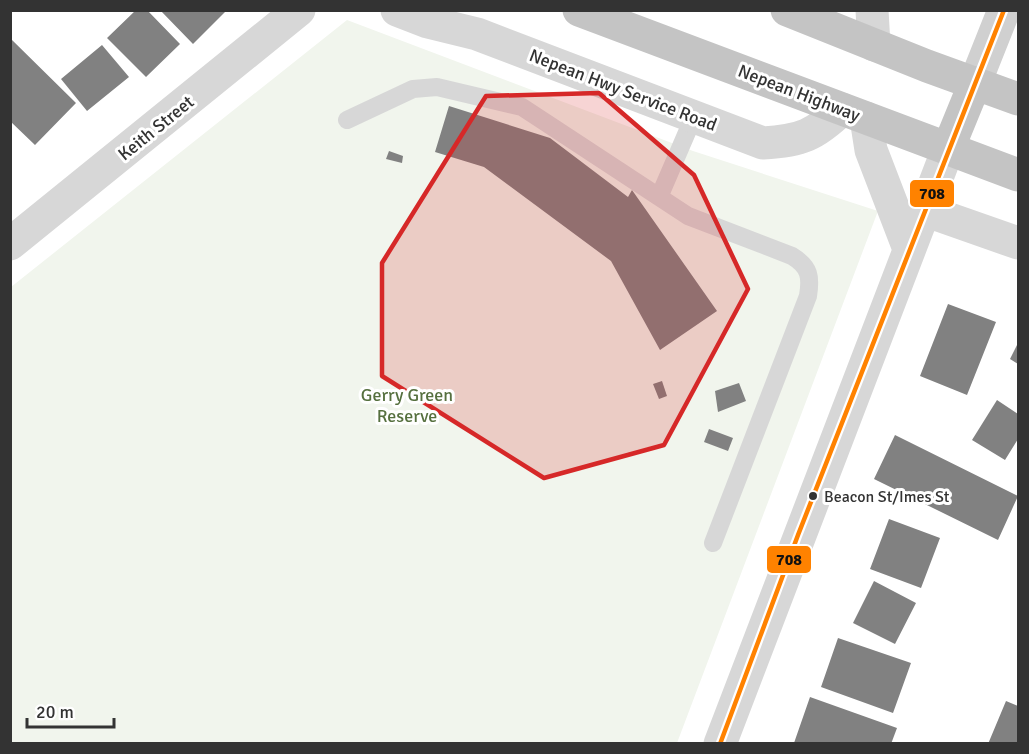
<svg xmlns="http://www.w3.org/2000/svg" width="1029" height="754" font-family="Signika,sans-serif">
	<style>
		.green { fill: #f1f5ed }
		.building { fill: #818181 }
		.lines { fill: none; stroke-linecap: round; stroke-linejoin: round }
		.lane { stroke: #d7d7d7; stroke-width: 18 }
		.street { stroke: #d7d7d7; stroke-width: 33 }
		.secondary { stroke: #d0d0d0; stroke-width: 33 }
		.highway { stroke: #c4c4c4; stroke-width: 33 }
		.bus-1-casing { stroke: #fff; stroke-width: 9 }
		.bus-1 { stroke: #ff8200; stroke-width: 4.5 }
		.marked { fill: #d62828; fill-opacity: 0.2; stroke: #d62828; stroke-width: 4.5; stroke-linejoin: round }
		.bus-dot { fill: #333; stroke: #fff; stroke-width: 2 }
		.labels { text-anchor: middle; stroke-width: 6; stroke-linejoin: round; paint-order: stroke }
		.bus-label { font-size: 16px; fill: #333; stroke: #fff; text-anchor: start }
		.street-label { font-size: 18px; fill: #333; stroke: #fff }
		.park-label { font-size: 18px; fill: #56703f; stroke: #fff }
		.line-badge { stroke: #fff; stroke-width: 2 }
		.pale-badge-label { font-size: 16px; text-anchor: middle; font-weight: bold; fill: #111 }
	</style>
	<rect width="100%" height="100%" fill="#fff"/>
	<path class="green" d="M347,20L693,151L878,211L677,743L11,744V287Z"/>
	<path class="building" d="M136,10H147L180,44L146,77L107,38Z
		M160,10H227L193,44Z
		M10,38L76,103L35,145L10,121Z
		M102,45L129,77L87,111L61,79Z
		M449,106L550,138L628,197L632,190L717,311L660,350L611,261L484,167L435,152Z
		M389,151L403,156L402,163L386,159Z
		M948,304L996,322L967,395L920,376Z
		M1018,343V364L1010,359Z
		M662,381L667,396L659,399L653,384Z
		M739,383L746,401L718,412L715,391Z
		M997,400L1018,414V439L1005,460L972,440Z
		M709,429L733,438L728,451L704,442Z
		M895,435L1018,496L998,540L874,479Z
		M889,519L940,538L921,588L870,569Z
		M874,581L916,603L895,644L853,623Z
		M838,638L911,663L893,713L821,687Z
		M810,697L897,728L891,744L794,743Z
		M1006,701L1018,706V744H988Z"/>
	<g class="lines">
		<path class="lane" d="M347,120L413,89L437,87L522,107L688,216L792,256C810,267 811,277 808,296L713,543
			M660,195L694,116"/>
		<path class="street" d="M397,10L428,22L477,34L763,143C801,141 815,135 842,109
			M872,10L874,45
			M866,118L871,150L909,249
			M924,210L1018,243
			M10,244L299,10
			M720,744L948,149"/>
		<path class="secondary" d="M975,83L1004,10"/>
		<path class="highway" d="M579,10L1018,175
			M787,10L927,66L1018,99
			M948,149L975,83"/>
		<defs>
			<path id="bus-1" d="M720,744L798,535L1004,10"/>
		</defs>
		<use href="#bus-1" class="bus-1-casing"/>
		<use href="#bus-1" class="bus-1"/>
	</g>
	<path class="marked" d="M599,93L694,175L748,289L664,445L544,478L382,376V263L486,96Z"/>
	<circle class="bus-dot" cx="813" cy="496" r="5"/>
	<g class="labels">
		<g class="bus-label">
			<text x="824" y="502">Beacon St/Imes St</text>
		</g>
		<g class="street-label">
			<text transform="translate(623 90) rotate(21)" y="6">Nepean Hwy Service Road</text>
			<text transform="translate(799 93) rotate(21)" y="6">Nepean Highway</text>
			<text transform="translate(156 128) rotate(-39)" y="6">Keith Street</text>
		</g>
		<g class="park-label">
			<text x="407" y="401">Gerry Green<tspan x="407" dy="21">Reserve</tspan></text>
		</g>
	</g>
	<g class="line-badge">
		<rect x="909" y="179" width="46" height="29" rx="6" fill="#ff8200"/>
		<rect x="766" y="545" width="46" height="29" rx="6" fill="#ff8200"/>
	</g>
	<g class="pale-badge-label">
		<text x="932" y="199">708</text>
		<text x="789" y="565">708</text>
	</g>
	<rect width="1029" height="754" fill="none" stroke="#333333" stroke-width="24"/>
	<path d="M27 718v9h87v-9" fill="none" stroke="#333333" stroke-width="3"/>
	<text x="36" y="718" font-size="18" fill="#333333" stroke="#ffffff" stroke-width="4.5" paint-order="stroke">20 m</text>
</svg>
